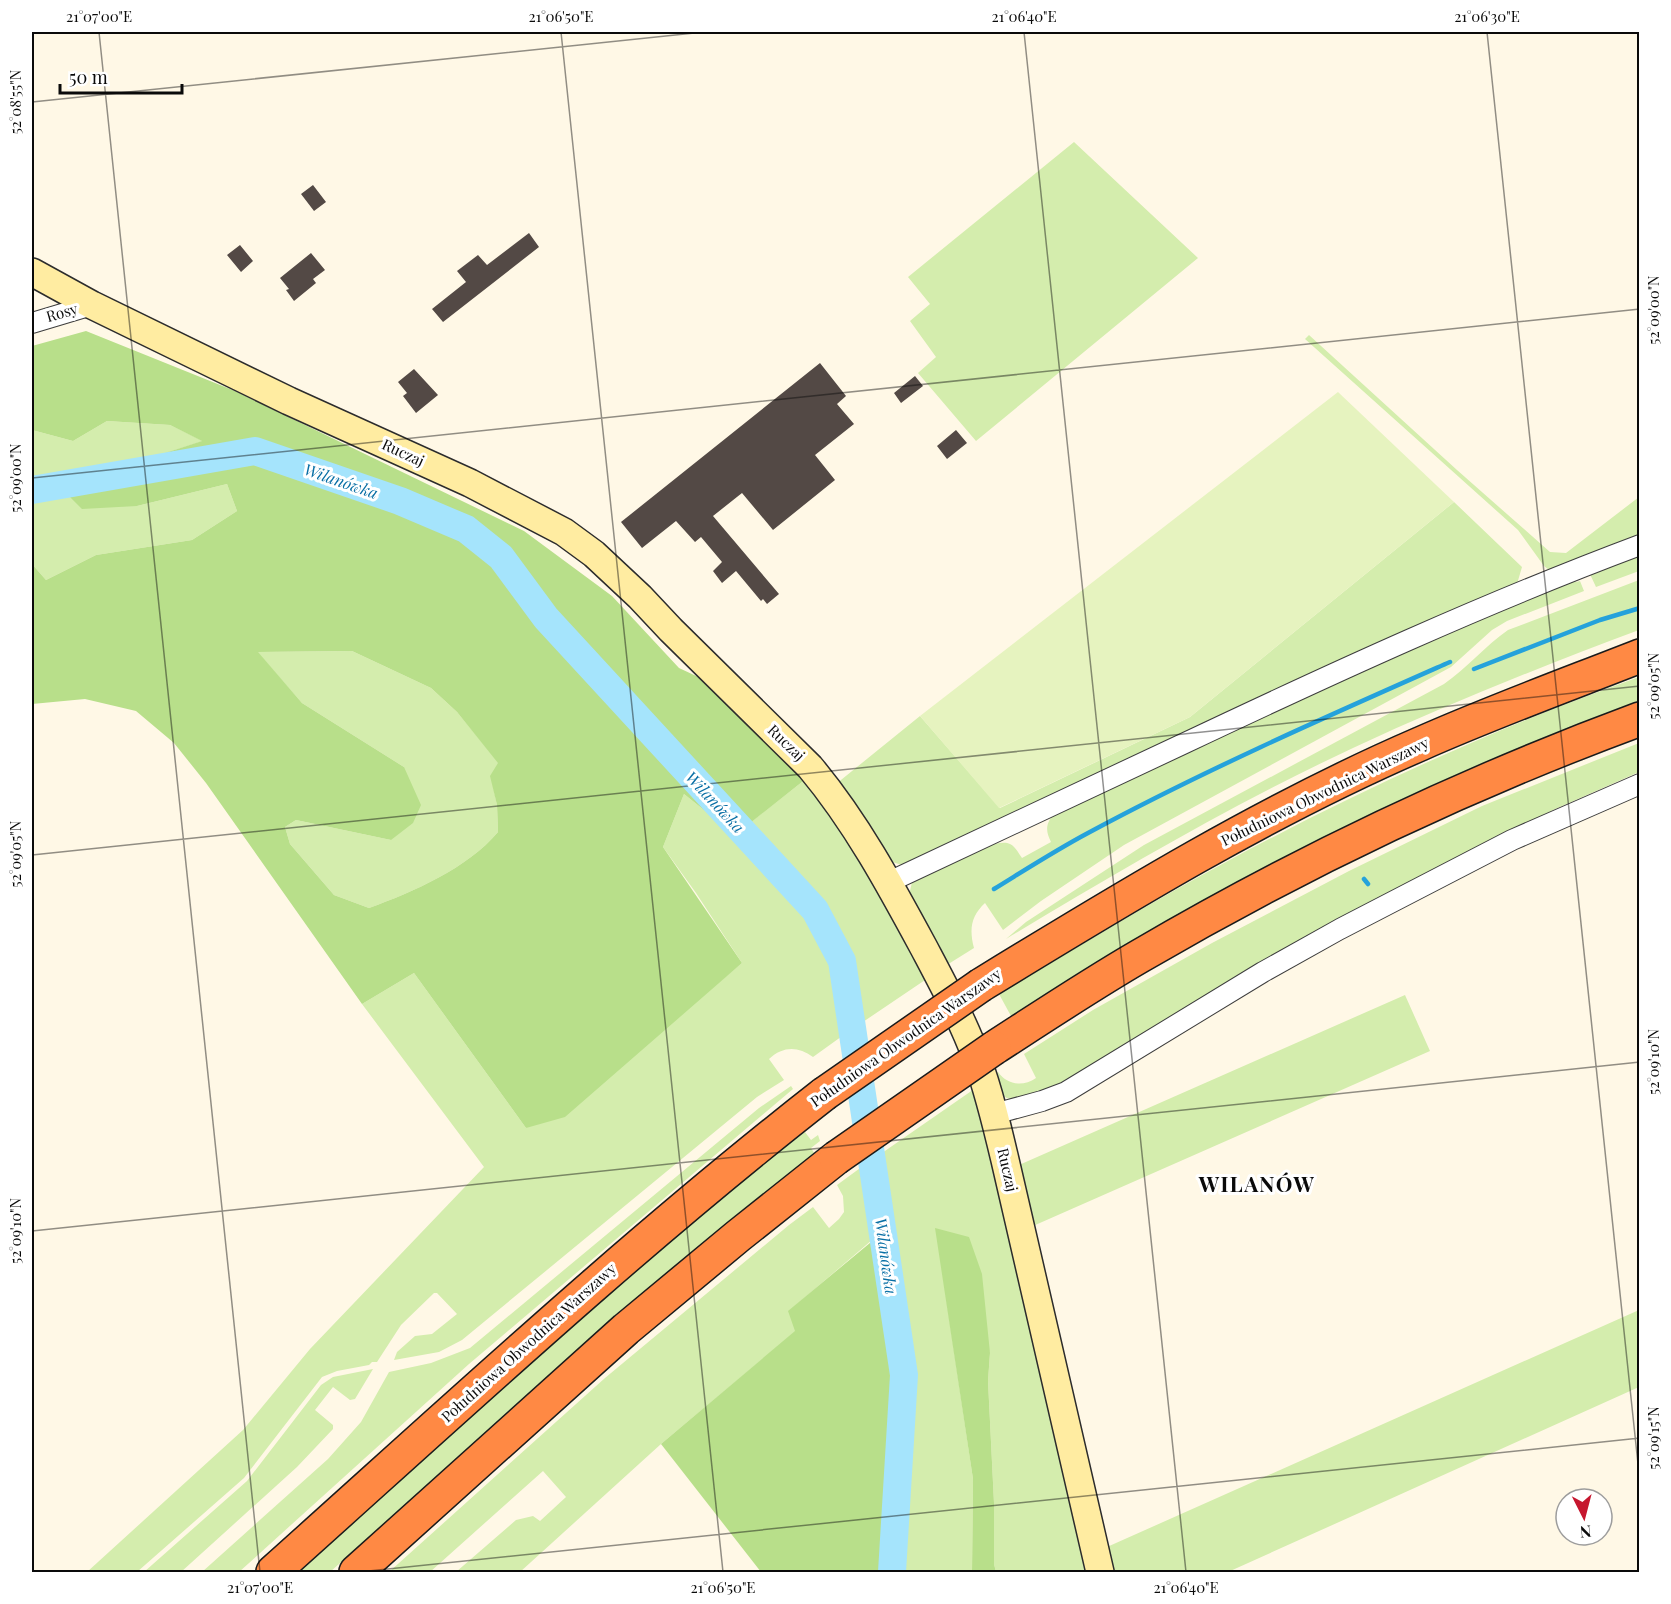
<svg xmlns="http://www.w3.org/2000/svg" width="1671" height="1604" font-family="'Playfair Display',serif">
	<style>
		.green { fill: #d4edad }
		.forest { fill: #b8df8a; fill-rule: evenodd }
		.pitch { fill: #e6f3bf }
		.lines { fill: none; stroke-linecap: round; stroke-linejoin: round }
		.stream { stroke: #25a2db; stroke-width: 4.5 }
		.river { stroke: #a5e4fc; stroke-width: 28 }
		.building { fill: #534945 }
		.street-casing { stroke: #3d3d3d; stroke-width: 22 }
		.secondary-casing { stroke: #2c2c2c; stroke-width: 30 }
		.highway-casing { stroke: #1b1b1b; stroke-width: 36 }
		.street { stroke: #fff; stroke-width: 20 }
		.secondary { stroke: #ffeca1; stroke-width: 27 }
		.highway { stroke: #ff8944; stroke-width: 33 }
		.highway-bridge-casing { stroke: #1b1b1b; stroke-width: 36; stroke-linecap: butt }
		.highway-bridge { stroke: #ff8944; stroke-width: 33 }
		.ticks { fill: none; stroke: #0a0a0a; stroke-width: 1.5; stroke-opacity: 0.45 }
		.labels { text-anchor: middle; stroke-width: 6; stroke-linejoin: round; paint-order: stroke }
		.street-label { font-size: 15px; fill: #0a0a0a; stroke: #fff }
		.water-label { font-size: 16px; font-style: italic; fill: #096fa5; stroke: #fff }
		.district-label { font-size: 21px; font-weight: bold; letter-spacing: 1.5px; fill: #0a0a0a; stroke: #fff }
		.neatline { fill: none; stroke: #0a0a0a; stroke-width: 2 }
		.ticks-label { font-size: 15px; text-anchor: middle; fill: #0a0a0a }
	</style>
	<rect width="100%" height="100%" fill="#fff8e6"/>
	<path class="green" d="M1074,142L1198,258L976,441L918,373L936,357L910,321L930,304L908,277Z
		M1309,335L1457,470L1550,552L1566,553L1639,497V535L1562,568L1549,570L1544,566L1518,530L1305,339Z
		M107,421L170,425L203,441L119,468L137,506L227,484L237,511L192,540L96,555L46,580L32,564V430L73,441Z
		M1454,502L1522,567L1517,584L902,865L889,861L836,784L920,716L1000,808L1190,717Z
		M1639,552V571L1596,587L1589,572Z
		M1574,578L1576,582L1580,581L1584,591L1507,621L1492,630L1451,667L1124,845L1041,901L1003,930L985,903C971,916 969,929 974,948L942,968L908,900L912,882L917,878C935,870 994,836 1010,844C1015,846 1019,854 1022,858L1051,842C1045,830 1046,824 1054,813L1330,682Z
		M1639,580V630C1543,666 1447,704 1353,748C1233,804 1119,871 1006,939L1026,922L1144,845L1444,684C1468,667 1485,646 1508,630Z
		M352,651L431,688L457,712L499,763L491,776L497,805L498,832C468,868 413,892 369,908L334,895L290,844L285,827L296,820L391,840L404,767L302,703L257,652Z
		M1639,677V703L1613,712L1135,943L1011,1016L999,994C1075,949 1149,903 1226,862C1359,790 1498,727 1639,677Z
		M1639,743V772L1553,810L1467,853L1066,1083C1053,1088 1017,1105 1005,1097C999,1093 995,1082 992,1076L998,1072C1007,1085 1023,1087 1036,1078L1024,1054L1093,1010L1212,943L1349,871L1482,806Z
		M807,778L882,883L931,976L857,1026C854,995 850,965 838,936C823,900 773,855 746,826Z
		M684,794L735,835L816,924L829,951L845,1034L813,1057C798,1046 783,1046 769,1059L784,1080L757,1097L462,1340L439,1352L394,1360L397,1352L415,1336L432,1334L457,1314L437,1293H434L401,1325L377,1362H372L369,1365L337,1371L322,1377L244,1478L137,1572H87L243,1430L310,1349L484,1167L362,1004L414,973L526,1128L699,999L742,963L696,893L663,847Z
		M1405,995L1430,1051L1033,1226L1019,1165Z
		M980,1085L1089,1572H996L994,1564V1503L988,1381L990,1353L936,1229L973,1479L972,1572H898L908,1333L888,1228L882,1153Z
		M791,1086L793,1089L469,1364L239,1572H202L328,1459L361,1422L389,1372L431,1363L470,1348L759,1108Z
		M805,1132L811,1140L818,1135L820,1141L811,1148L816,1156L611,1322L330,1572H293C460,1423 624,1267 805,1132Z
		M867,1163L879,1234L789,1311L796,1331L661,1444L520,1572H456L516,1520L533,1516L540,1521L566,1497L543,1471L430,1572H389L605,1378L789,1225L813,1207L829,1228L839,1219L844,1212L843,1196L837,1185Z
		M1639,1310V1387L1228,1572H1113L1107,1547Z
		M373,1369L355,1399L350,1400L333,1387L315,1410L333,1425V1429L297,1467L181,1572H144L247,1481L321,1385L333,1377Z"/>
	<path class="forest" d="M86,331L235,391L524,531L612,596L679,668L709,682L807,778L735,835L684,794L663,847L742,963L565,1117L526,1128L414,973L362,1004L206,783L174,743L136,711L85,699L32,704V564L46,580L96,555L192,540L237,511L227,484L137,506L82,509L70,497L119,468L202,441L170,425L107,421L73,441L32,430V346ZM352,651L431,688L457,712L498,763L490,776L497,805L498,832C468,868 413,892 369,908L334,895L290,844L285,827L296,820L391,840L413,823L421,805L404,767L302,703L258,652Z
		M888,1228L908,1333L898,1572H761L661,1444L795,1331L788,1311Z
		M935,1228L969,1237L982,1274L990,1353L988,1381L994,1503V1564L996,1572H972L973,1479Z"/>
	<path class="pitch" d="M1338,392L1454,502L1190,717L999,808L920,716Z"/>
	<g class="lines">
		<path class="stream" d="M1474,669L1600,620L1640,608
			M1364,879L1368,884
			M994,889C1025,870 1056,850 1088,833C1205,770 1328,716 1450,662"/>
		<path class="river" d="M32,490L255,451L400,501L466,529L501,557L546,618L815,910L842,961L904,1375L892,1572"/>
	</g>
	<path class="building" d="M313,185L326,202L314,211L301,194Z
		M529,233L539,247L443,322L432,309L466,282L457,271L478,255L487,265Z
		M240,245L253,261L241,272L227,255Z
		M311,253L325,270L313,279L316,283L294,301L286,290L289,289L280,278Z
		M820,363L846,396L837,404L854,424L815,455L835,480L773,530L742,493L713,516L779,594L767,604L763,599L761,601L736,571L722,583L713,571L722,562L701,537L695,542L676,521L642,548L621,522Z
		M414,369L438,395L416,413L403,396L407,393L398,382Z
		M915,376L923,386L901,403L894,393Z
		M956,430L967,443L947,459L937,446Z"/>
	<g class="lines">
		<defs>
			<path id="street" d="M32,323L92,305
				M889,882C987,835 1086,789 1185,743C1335,672 1485,603 1640,545
				M994,1114L1042,1101L1066,1092L1263,972L1340,929L1512,840L1640,784"/>
			<path id="secondary" d="M32,272L92,305L289,401L470,483L564,532L594,554L640,597L671,630L810,767C856,822 890,885 924,948C943,984 963,1021 977,1059C989,1092 997,1126 1005,1160L1100,1572"/>
			<path id="highway" d="M981,985C1123,898 1267,810 1420,744C1492,712 1566,685 1640,656
				M994,1048C1042,1017 1090,985 1140,956C1299,863 1467,783 1640,719
				M273,1572C454,1410 632,1244 824,1094
				M356,1572L626,1329L738,1236L836,1158"/>
		</defs>
		<use href="#street" class="street-casing"/>
		<use href="#secondary" class="secondary-casing"/>
		<use href="#highway" class="highway-casing"/>
		<use href="#street" class="street"/>
		<use href="#secondary" class="secondary"/>
		<use href="#highway" class="highway"/>
		<defs>
			<path id="highway-bridge" d="M824,1094L981,985
				M836,1158L994,1048"/>
		</defs>
		<use href="#highway-bridge" class="highway-bridge-casing"/>
		<use href="#highway-bridge" class="highway-bridge"/>
	</g>
	<path class="ticks" d="M99,32L260,1572M561,32L723,1572M1024,32L1186,1572M1487,32L1640,1483M32,102L704,32M32,478L1640,309M32,855L1640,686M32,1231L1640,1062M359,1572L1640,1438"/>
	<g class="labels">
		<g class="street-label">
			<text transform="translate(62 313) rotate(-16)" y="5">Rosy</text>
			<text transform="translate(403 453) rotate(25)" y="5">Ruczaj</text>
			<text transform="translate(786 743) rotate(44)" y="5">Ruczaj</text>
			<text transform="translate(1325 792) rotate(-26)" y="5">Południowa Obwodnica Warszawy</text>
			<text transform="translate(906 1038) rotate(-35)" y="5">Południowa Obwodnica Warszawy</text>
			<text transform="translate(1007 1170) rotate(77)" y="5">Ruczaj</text>
			<text transform="translate(529 1343) rotate(-42)" y="5">Południowa Obwodnica Warszawy</text>
		</g>
		<g class="water-label">
			<text transform="translate(341 481) rotate(19)" y="6">Wilanówka</text>
			<text transform="translate(715 802) rotate(47)" y="6">Wilanówka</text>
			<text transform="translate(886 1256) rotate(82)" y="6">Wilanówka</text>
		</g>
		<g class="district-label">
			<text x="1257" y="1192">WILANÓW</text>
		</g>
	</g>
	<rect width="1671" height="1604" fill="none" stroke="#ffffff" stroke-width="66"/>
	<g transform="translate(1584 1517) rotate(174)"><circle r="28" fill="#ffffff" stroke="#9d9d9d" stroke-width="1.5"/>
	<path d="M0-4.5L10 22L0 15L-10 22Z" fill="#c6162e"/>
	<text y="-9" font-size="16" font-weight="bold" text-anchor="middle" fill="#0a0a0a">N</text>
	</g>
	<path d="M60 84v9h122v-9" fill="none" stroke="#0a0a0a" stroke-width="3"/>
	<text x="69" y="84" font-size="18" fill="#0a0a0a" stroke="#ffffff" stroke-width="4.5" paint-order="stroke">50 m</text>
	<rect x="33" y="33" width="1605" height="1538" class="neatline"/>
	<g class="ticks-label">
		<text x="99" y="22">21°07'00"E</text>
		<text x="561" y="22">21°06'50"E</text>
		<text x="1024" y="22">21°06'40"E</text>
		<text x="1487" y="22">21°06'30"E</text>
		<text transform="translate(16 102) rotate(-90)" y="5">52°08'55"N</text>
		<text transform="translate(1654 310) rotate(-90)" y="5">52°09'00"N</text>
		<text transform="translate(16 478) rotate(-90)" y="5">52°09'00"N</text>
		<text transform="translate(1654 686) rotate(-90)" y="5">52°09'05"N</text>
		<text transform="translate(16 854) rotate(-90)" y="5">52°09'05"N</text>
		<text transform="translate(1654 1062) rotate(-90)" y="5">52°09'10"N</text>
		<text transform="translate(16 1231) rotate(-90)" y="5">52°09'10"N</text>
		<text transform="translate(1654 1438) rotate(-90)" y="5">52°09'15"N</text>
		<text x="260" y="1593">21°07'00"E</text>
		<text x="723" y="1593">21°06'50"E</text>
		<text x="1186" y="1593">21°06'40"E</text>
	</g>
</svg>
